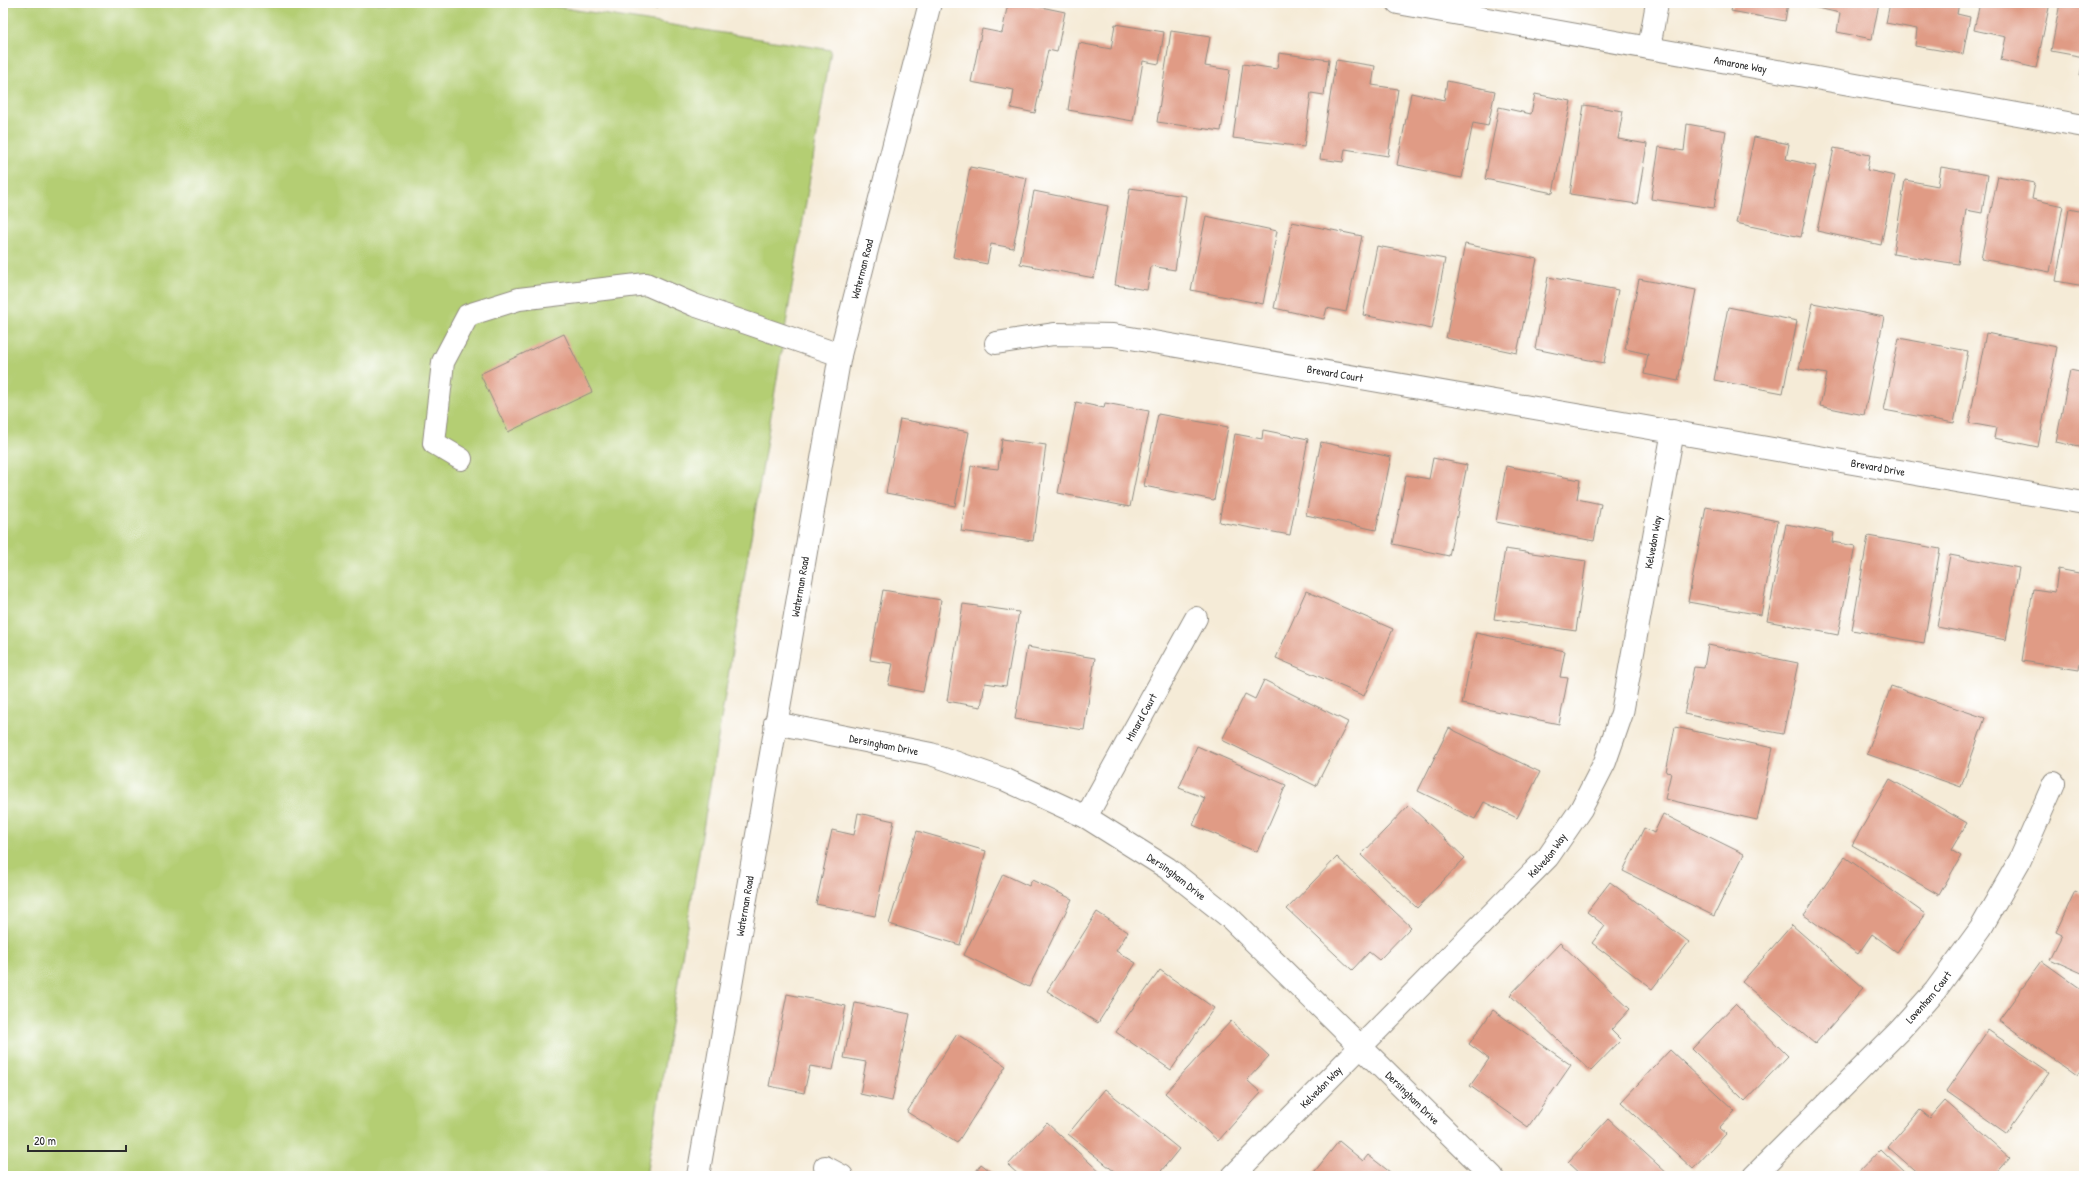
<svg xmlns="http://www.w3.org/2000/svg" width="2087" height="1179" font-family="'Patrick Hand',sans-serif">
	<style>
		.green { fill: #b4ce73; stroke: #707c4f }
		.building { fill: #e09b85 }
		.lines { fill: none; stroke-linecap: round; stroke-linejoin: round }
		.minor-casing { stroke: #908b81; stroke-width: 24 }
		.minor { stroke: #fff; stroke-width: 22 }
		.labels { text-anchor: middle; stroke-width: 3; stroke-linejoin: round; paint-order: stroke }
		.street-label { font-size: 11px; fill: #2b2b2b; stroke: #fff }
	</style>
	<rect width="100%" height="100%" fill="#fff"/>
	<filter id="ink" filterUnits="userSpaceOnUse"><feTurbulence type="fractalNoise" baseFrequency=".025" numOctaves="2"/><feDisplacementMap in="SourceGraphic" scale="8" xChannelSelector="R" yChannelSelector="G"/><feConvolveMatrix kernelMatrix="1 2 1 2 8 2 1 2 1" color-interpolation-filters="sRGB"/></filter>
	<filter id="wash" filterUnits="userSpaceOnUse"><feTurbulence type="fractalNoise" baseFrequency=".012" numOctaves="4" result="noise"/><feDisplacementMap in="SourceGraphic" scale="16" xChannelSelector="R" yChannelSelector="G"/><feGaussianBlur stdDeviation="0.9" result="paint"/><feColorMatrix in="noise" values="0 0 0 0 0 0 0 0 0 0 0 0 0 0 0 0 0 1.4 0 .05"/><feComposite in="paint" operator="in"/></filter>
	<g filter="url(#wash)">
		<rect width="100%" height="100%" fill="#f5ebd7"/>
		<path class="green" d="M3,3H532L831,50L646,1176H3Z"/>
		<g id="blocks">
			<path class="building" d="M636,3H658L657,8Z
				M1008,3H1022L1065,12L1057,52L1048,50L1035,113L1011,108L1014,90L971,82L982,29L1002,33Z
				M1733,3H1788L1785,21L1731,11Z
				M1809,3H1879L1872,39L1837,32L1840,13L1808,6Z
				M1890,3H1959L1957,14L1970,17L1963,54L1915,46L1917,29L1886,23Z
				M1980,3H2050L2036,68L2001,60L2006,37L1974,30Z
				M2060,3H2084V57L2051,51Z
				M1115,24L1164,32L1159,64L1143,61L1133,121L1068,110L1079,43L1111,49Z
				M1171,31L1210,37L1205,66L1230,70L1221,131L1157,122Z
				M1279,53L1329,60L1324,95L1311,93L1304,147L1233,138L1243,64L1277,69Z
				M2084,57V76L2080,75Z
				M1336,60L1375,66L1372,85L1398,89L1388,156L1345,149L1343,162L1320,159Z
				M1447,81L1495,91L1488,126L1473,123L1462,178L1397,165L1411,93L1444,100Z
				M1535,94L1571,101L1553,193L1485,179L1499,107L1531,114Z
				M1584,105L1623,111L1618,139L1647,144L1637,204L1570,194Z
				M1687,124L1726,131L1714,208L1651,199L1659,147L1684,151Z
				M1754,137L1789,144L1786,159L1816,166L1801,237L1736,223Z
				M1834,148L1870,155L1867,170L1895,176L1881,245L1817,231Z
				M970,167L1027,178L1013,248L991,244L987,264L953,257Z
				M1941,167L1988,175L1982,213L1966,210L1958,264L1893,254L1905,180L1938,186Z
				M1998,176L2035,183L2032,199L2063,206L2050,272L1981,259Z
				M1130,188L1186,196L1175,270L1151,266L1147,290L1115,285Z
				M1034,191L1108,206L1094,278L1020,264Z
				M2069,209L2084,212V286L2056,281Z
				M1206,216L1277,231L1263,304L1191,290Z
				M1292,222L1362,236L1346,312L1327,308L1324,319L1274,308Z
				M1465,244L1537,259L1517,353L1446,338Z
				M1377,246L1445,259L1432,329L1363,315Z
				M1548,277L1618,290L1604,363L1535,349Z
				M1639,279L1696,290L1678,381L1644,374L1648,354L1625,349Z
				M1813,303L1884,317L1864,415L1820,406L1827,374L1799,369Z
				M1728,307L1797,321L1783,393L1714,380Z
				M1986,333L2057,347L2038,447L1994,438L1996,428L1969,423Z
				M564,334L592,392L508,432L480,374Z
				M1899,338L1968,351L1954,423L1884,410Z
				M2070,370L2084,373V448L2056,442Z
				M1076,402L1104,408L1105,403L1149,411L1130,507L1058,493Z
				M1158,414L1228,427L1214,500L1144,486Z
				M900,419L969,432L955,506L886,493Z
				M1263,430L1308,439L1290,535L1219,522L1235,434L1262,439Z
				M1002,439L1046,445L1033,541L961,531L971,466L998,469Z
				M1321,442L1391,457L1376,530L1306,515Z
				M1433,458L1467,465L1449,556L1393,544L1406,475L1429,479Z
				M1506,466L1580,480L1577,499L1601,504L1594,541L1496,522Z
				M1706,507L1778,521L1761,615L1688,602Z
				M1786,524L1834,533L1832,542L1855,546L1838,635L1767,621Z
				M1868,536L1940,549L1924,643L1852,630Z
				M1505,549L1586,561L1576,631L1494,619Z
				M1950,555L2019,568L2006,640L1937,627Z
				M2058,569L2084,574V638L2079,670L2022,661L2033,589L2055,592Z
				M883,590L941,600L923,692L888,685L893,664L870,660Z
				M1306,591L1393,629L1364,696L1276,658Z
				M963,604L1019,612L1006,686L985,683L981,707L947,701Z
				M1476,633L1565,651L1560,677L1568,678L1559,724L1462,704Z
				M1708,645L1798,663L1783,734L1684,714L1694,667L1704,668Z
				M1027,647L1095,658L1084,730L1015,719Z
				M1264,680L1348,722L1316,786L1222,740L1245,694L1255,699Z
				M1891,686L1985,718L1961,787L1867,754Z
				M1675,727L1773,748L1757,820L1665,799L1671,773L1666,772Z
				M1449,728L1540,772L1517,818L1484,802L1475,819L1418,791Z
				M1197,746L1286,785L1257,852L1193,825L1205,798L1179,788Z
				M1890,779L1967,823L1951,850L1961,856L1939,895L1852,845Z
				M1409,805L1465,858L1417,908L1361,855Z
				M858,813L894,821L875,916L816,904L832,830L854,835Z
				M1663,814L1744,854L1714,916L1623,871L1644,828L1654,833Z
				M917,831L986,851L960,945L889,924Z
				M1337,857L1411,927L1379,960L1369,952L1352,970L1287,909Z
				M1845,857L1925,914L1897,952L1872,934L1858,954L1804,915Z
				M1003,874L1029,886L1032,880L1072,899L1029,987L964,955Z
				M1610,882L1689,942L1652,989L1592,943L1605,926L1587,912Z
				M2075,891L2084,895V974L2050,959L2062,935L2056,932Z
				M1097,912L1128,932L1116,951L1136,963L1098,1023L1047,991Z
				M1792,925L1864,988L1815,1044L1742,982Z
				M1560,943L1630,1009L1611,1030L1621,1040L1591,1071L1510,995Z
				M2042,961L2084,991V1064L2076,1075L1999,1020Z
				M1160,970L1214,1008L1171,1070L1116,1032Z
				M787,994L846,1006L833,1070L810,1066L804,1093L769,1086Z
				M855,1003L910,1014L892,1101L860,1094L866,1062L844,1058Z
				M1735,1004L1788,1056L1745,1101L1692,1049Z
				M1493,1010L1571,1065L1528,1127L1470,1086L1489,1059L1469,1044Z
				M1231,1021L1269,1056L1247,1080L1261,1093L1218,1141L1165,1093Z
				M1988,1030L2049,1072L2006,1133L1946,1091Z
				M957,1034L1006,1066L957,1143L907,1112Z
				M1670,1050L1735,1111L1719,1128L1726,1134L1693,1169L1621,1102Z
				M1105,1089L1179,1149L1157,1176H1120L1068,1134Z
				M1945,1101L2009,1157L1992,1176H1921L1888,1147L1920,1110L1930,1118Z
				M1608,1119L1670,1176H1583L1568,1162Z
				M1047,1123L1104,1176H1020L1008,1165Z
				M1339,1141L1363,1161L1368,1155L1395,1176H1311Z
				M1881,1149L1909,1176H1855Z
				M981,1164L997,1176H973Z"/>
		</g>
	</g>
	<g filter="url(#ink)">
		<use href="#blocks" fill-opacity="0" stroke="#908b81" stroke-width="1"/>
		<g class="lines">
			<defs>
				<g id="minor">
					<path id="s1" d="M1398,3L2084,126"/>
					<path d="M1649,48L1657,3"/>
					<path id="s2" d="M996,343L1054,334L1113,335L2084,503"/>
					<path d="M461,459L434,443L443,362L468,315L519,299L646,284L694,305L840,355"/>
					<path id="s3" d="M775,723L931,754L1006,780L1086,817L1167,868L1229,917L1492,1176"/>
					<path id="s4" d="M1086,817L1196,618"/>
					<path d="M825,1167L842,1176"/>
					<path id="s5" d="M698,1176L840,355L930,3"/>
					<path id="s6" d="M1233,1176L1548,857L1581,809L1605,762L1622,713L1673,431"/>
					<path id="s7" d="M1754,1176L1900,1030L1935,991L1981,928L2020,860L2054,783"/>
				</g>
			</defs>
			<use href="#minor" class="minor-casing"/>
			<use href="#minor" class="minor"/>
		</g>
	</g>
	<g class="labels">
		<g class="street-label">
			<text dy="4" stroke="none"><textPath href="#s1" startOffset="348">Amarone Way</textPath></text>
			<text dy="4" stroke="none"><textPath href="#s5" startOffset="922">Waterman Road</textPath></text>
			<text dy="4" stroke="none"><textPath href="#s2" startOffset="343">Brevard Court</textPath></text>
			<text dy="4" stroke="none"><textPath href="#s2" startOffset="894">Brevard Drive</textPath></text>
			<text dy="4" stroke="none"><textPath href="#s6" startOffset="785">Kelvedon Way</textPath></text>
			<text dy="4" stroke="none"><textPath href="#s5" startOffset="598">Waterman Road</textPath></text>
			<text dy="4" stroke="none"><textPath href="#s4" startOffset="114">Minard Court</textPath></text>
			<text dy="4" stroke="none"><textPath href="#s3" startOffset="111">Dersingham Drive</textPath></text>
			<text dy="4" stroke="none"><textPath href="#s6" startOffset="449">Kelvedon Way</textPath></text>
			<text dy="4" stroke="none"><textPath href="#s3" startOffset="435">Dersingham Drive</textPath></text>
			<text dy="4" stroke="none"><textPath href="#s5" startOffset="274">Waterman Road</textPath></text>
			<text dy="4" stroke="none"><textPath href="#s7" startOffset="250">Lavenham Court</textPath></text>
			<text dy="4" stroke="none"><textPath href="#s6" startOffset="125">Kelvedon Way</textPath></text>
			<text dy="4" stroke="none"><textPath href="#s3" startOffset="759">Dersingham Drive</textPath></text>
		</g>
	</g>
	<rect width="2087" height="1179" fill="none" stroke="#fff" stroke-width="16"/>
	<path d="M28 1145v6h98v-6" fill="none" stroke="#2b2b2b" stroke-width="2"/>
	<text x="34" y="1145" font-size="12" fill="#2b2b2b" stroke="#ffffff" stroke-width="3" paint-order="stroke">20 m</text>
</svg>
